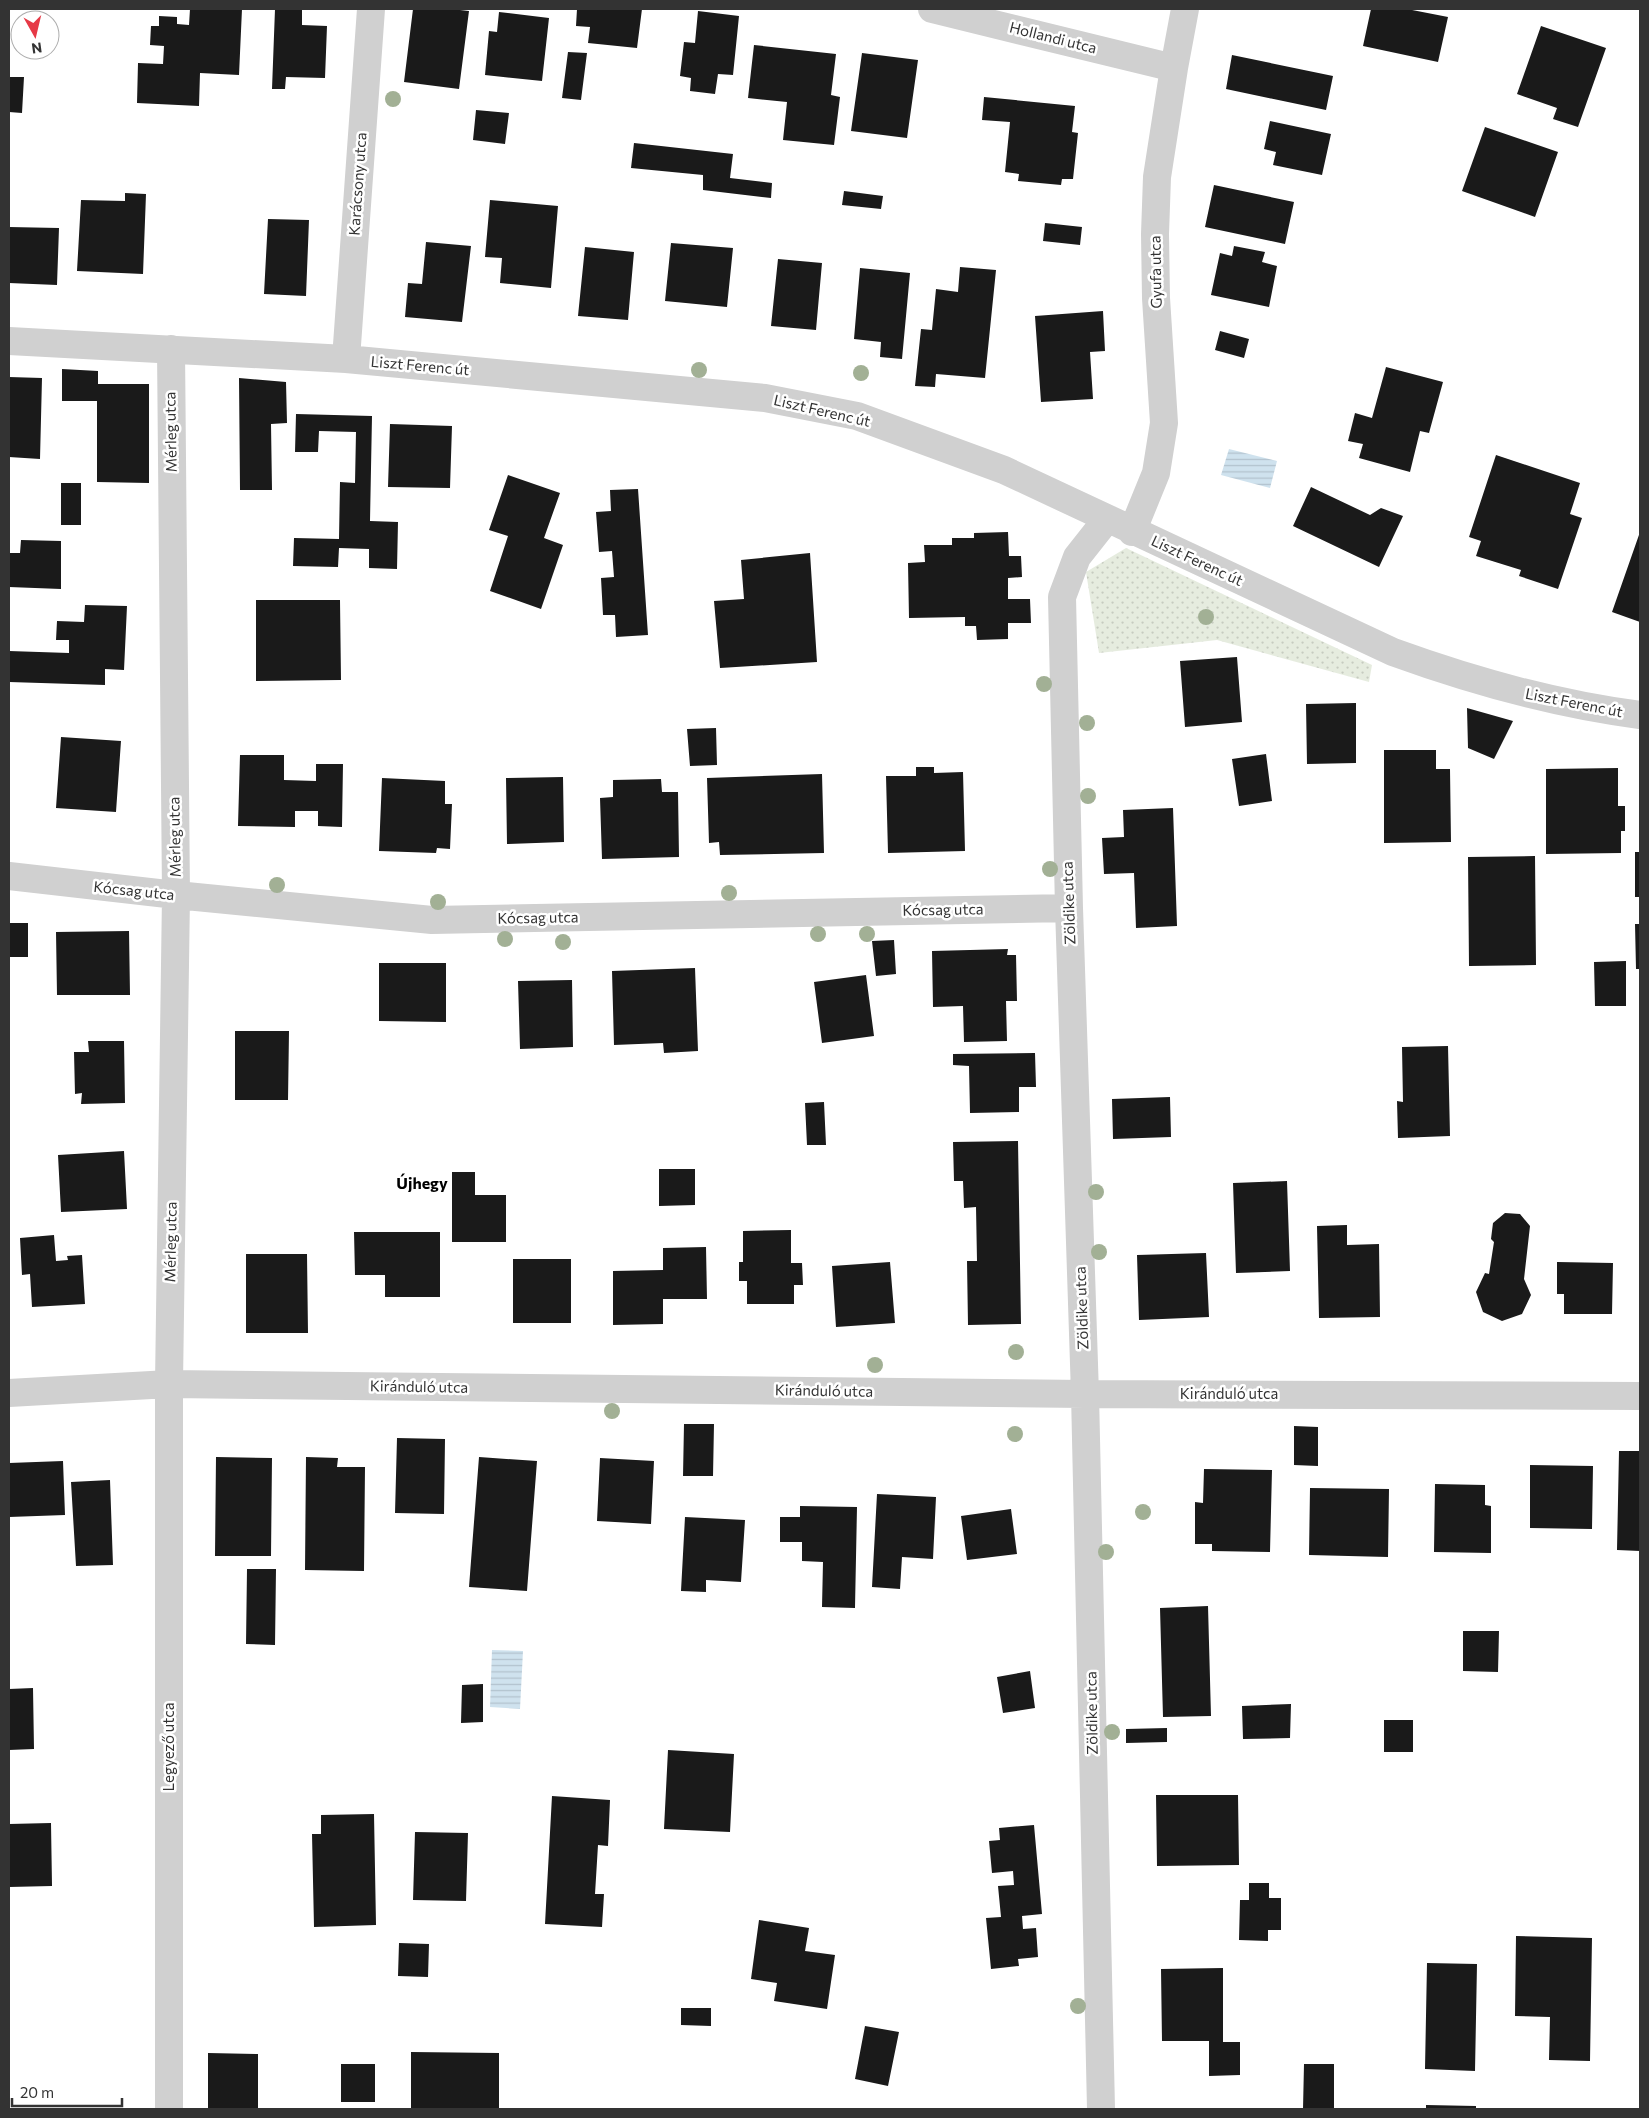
<svg xmlns="http://www.w3.org/2000/svg" width="1649" height="2118" font-family="Commissioner,sans-serif">
	<style>
		.grass { fill: url(#grass-dots) }
		.water { fill: url(#water-rules) }
		.building { fill: #1a1a1a }
		.lines { fill: none; stroke-linecap: round; stroke-linejoin: round }
		.minor { stroke: #d0d0d0; stroke-width: 28 }
		.tree { fill: #a2b095 }
		.labels { text-anchor: middle; stroke-width: 5; stroke-linejoin: round; paint-order: stroke }
		.street-label { font-size: 15px; fill: #333; stroke: #fff }
		.neighbourhood-label { font-size: 16px; font-weight: bold; fill: #000; stroke: #fff }
	</style>
	<defs>
		<pattern id="grass-dots" width="8" height="8" patternUnits="userSpaceOnUse" patternTransform="scale(1.25)"><rect width="8" height="8" fill="#e6ecdf"/><path d="M2 2h.1M6 6h.1" fill="none" stroke="#c6cbc0" stroke-width="1.8" stroke-linecap="round"/></pattern>
		<pattern id="water-rules" width="6" height="5" patternUnits="userSpaceOnUse" patternTransform="scale(1.25)"><rect width="6" height="5" fill="#cfe2ee"/><path d="M0 2.5h6" fill="none" stroke="#b2c2cd"/></pattern>
	</defs>
	<rect width="100%" height="100%" fill="#fff"/>
	<path class="grass" d="M1126,548L1372,665L1369,682L1217,640L1099,653L1086,572Z"/>
	<path class="water" d="M1229,449L1277,461L1270,488L1221,475Z
		M492,1650L523,1651L520,1709L490,1707Z"/>
	<path class="building" d="M190,9H242L239,75L200,73L199,106L137,103L138,63L163,64L164,46L150,45L151,26H159V16L177,17V24L189,25Z
		M275,9H302V25L327,26L325,78L286,77L285,89H272Z
		M413,9H451L469,11L459,89L404,82Z
		M577,9H642L637,48L588,43L590,27L576,26Z
		M1371,9H1407L1448,17L1438,62L1363,46Z
		M698,11L739,16L733,75L718,74L715,94L690,91L691,78L680,76L684,42L695,43Z
		M499,12L549,18L542,81L485,75L489,31L497,32Z
		M1541,26L1606,48L1578,127L1553,119L1557,108L1517,94Z
		M754,45L836,54L831,95L840,97L834,145L783,140L787,102L748,98Z
		M568,52L587,53L581,100L562,98Z
		M862,53L918,60L907,138L851,131Z
		M1232,55L1333,76L1326,110L1226,89Z
		M9,77H24L22,113L9,112Z
		M984,97L1075,106L1072,132L1078,133L1073,179H1062L1061,185L1018,181L1019,174L1005,172L1010,122L982,120Z
		M476,110L509,113L505,144L473,140Z
		M1270,121L1331,134L1322,175L1273,165L1276,152L1264,149Z
		M1485,127L1558,152L1535,217L1462,191Z
		M634,143L733,154L730,178L772,183L771,198L703,190V175L631,168Z
		M1214,185L1294,202L1285,244L1205,227Z
		M844,191L883,196L881,209L842,205Z
		M125,193L146,194L143,274L77,271L81,200L125,201Z
		M490,200L558,206L551,288L500,283L502,258L485,257Z
		M268,219L309,220L306,296L264,294Z
		M1045,223L1082,227L1080,245L1043,241Z
		M9,227L59,228L57,285L9,283Z
		M426,242L471,246L462,322L405,317L408,283L422,284Z
		M671,243L733,248L727,307L665,301Z
		M1234,246L1265,252L1262,262L1277,266L1269,307L1211,295L1220,253L1232,256Z
		M585,247L634,252L628,320L578,316Z
		M778,259L822,263L816,330L771,326Z
		M960,267L996,270L985,378L936,374L935,387L915,386L921,329L932,330L936,289L958,292Z
		M860,268L910,273L902,359L880,357L881,342L854,339Z
		M1103,311L1105,351L1090,352L1093,399L1041,402L1035,316Z
		M1220,331L1249,339L1244,358L1215,350Z
		M1386,367L1443,382L1429,433L1420,431L1410,472L1359,458L1363,444L1348,441L1355,413L1372,418Z
		M62,369L98,371V384H149V483L97,482V401H62Z
		M9,377L42,378L40,459L9,457Z
		M239,378L286,382L287,423L271,424L272,490H240Z
		M296,414L372,416L370,521L398,522L397,569L369,568V549L339,548L338,567L293,566L294,538L339,539L340,482L355,483L356,432L319,431L318,452H295Z
		M390,424L452,426L450,488L388,487Z
		M1496,455L1580,483L1570,514L1582,518L1558,589L1519,576L1521,570L1476,556L1481,541L1469,537Z
		M508,475L560,493L544,538L563,545L541,609L490,591L508,536L489,530Z
		M61,483H81V525H61Z
		M1311,487L1370,515L1381,508L1403,516L1379,567L1293,526Z
		M638,489L648,635L616,637L615,615H603L601,578L614,577L612,551L599,552L596,512L611,511L610,490Z
		M1008,532L1009,556H1021L1022,577L1008,578V599H1030L1031,623H1008V639L977,640L976,626H965V617L909,618L908,563L925,562L924,545H952V538H974V533Z
		M1640,532V622L1612,612Z
		M21,540L61,541V589L9,587V553H20Z
		M810,553L817,662L720,668L714,601L744,599L741,560Z
		M256,600H340L341,680L256,681Z
		M85,605L127,606L124,670L105,669V685L9,682V651L69,653V640H56L57,621L84,622Z
		M1237,657L1242,722L1185,727L1180,661Z
		M1356,703V763L1307,764L1306,704Z
		M1467,708L1513,721L1494,759L1468,748Z
		M716,728L717,765L690,766L687,729Z
		M61,737L121,741L116,812L56,808Z
		M1384,750H1436V769H1450L1451,842L1384,843Z
		M1266,754L1272,801L1239,806L1232,759Z
		M240,755H284V780L316,781V764H343L342,827L318,826V811H295V827L238,826Z
		M916,767H934V773L963,772L965,851L888,853L886,776H916Z
		M1618,768V806H1625V831H1621V853L1546,854V769Z
		M822,774L824,853L720,855L719,842L709,843L707,778Z
		M563,777L564,842L507,844L506,778Z
		M382,778L445,781V804H452L450,849L437,848L436,853L379,851Z
		M661,779L662,792H678L679,857L602,859L600,798L613,797V780Z
		M1173,808L1177,926L1136,928L1134,873L1104,874L1102,838L1124,837L1123,810Z
		M1635,852H1640V897H1635Z
		M1535,856L1536,965L1469,966L1468,857Z
		M9,923H28V957H9Z
		M1635,924H1640V969H1636Z
		M129,931L130,995H57L56,932Z
		M894,940L896,974L876,976L872,941Z
		M1008,949L1007,955H1016L1017,1001H1006L1007,1041L964,1042L963,1006L933,1007L932,951Z
		M1626,961V1006H1595L1594,962Z
		M379,963H446V1022L379,1021Z
		M695,968L698,1051L664,1053L663,1043L614,1045L612,971Z
		M866,975L874,1036L822,1043L814,982Z
		M572,980L573,1047L520,1049L518,981Z
		M235,1031H289L288,1100H235Z
		M88,1041H124L125,1103L81,1104L82,1093L75,1094L74,1052H89Z
		M1448,1046L1450,1136L1398,1138L1397,1101L1403,1102L1402,1047Z
		M1035,1053L1036,1087H1019V1112L970,1113L969,1066L953,1065V1054Z
		M1170,1097L1171,1137L1113,1139L1112,1099Z
		M824,1102L826,1145H807L805,1103Z
		M1018,1141L1021,1324L968,1325L967,1261H977L976,1207L964,1208L963,1181H954L953,1142Z
		M124,1151L127,1209L61,1212L58,1155Z
		M659,1169H695V1205L659,1206Z
		M452,1172H475V1195H506V1242H452Z
		M1287,1181L1290,1271L1236,1273L1233,1183Z
		M1505,1213L1520,1214L1530,1226L1524,1279L1531,1295L1522,1314L1502,1321L1483,1312L1476,1292L1485,1273L1489,1274L1494,1242L1491,1239L1493,1223Z
		M1347,1225V1245L1379,1244L1380,1317L1319,1318L1317,1226Z
		M791,1230V1263H802L803,1285H794V1304H747V1281H739V1262H743V1231Z
		M354,1232H440V1297H385V1275H355Z
		M54,1235L56,1261L68,1260L67,1256L82,1255L85,1304L32,1307L30,1274L22,1275L20,1238Z
		M706,1247L707,1299H663V1324L613,1325V1271L663,1270V1248Z
		M1206,1253L1209,1317L1139,1320L1137,1255Z
		M246,1254H307L308,1333H246Z
		M513,1259H571V1323H513Z
		M890,1262L895,1323L836,1327L832,1266Z
		M1557,1262L1613,1263L1612,1314H1564V1294H1557Z
		M684,1424H714L713,1476H683Z
		M1294,1426L1318,1427V1466L1294,1465Z
		M397,1438L445,1439L444,1514L395,1513Z
		M1619,1451H1640V1551L1617,1550Z
		M216,1457L272,1458L271,1556H215Z
		M306,1457L338,1458L337,1467H365L364,1571L305,1570Z
		M479,1457L537,1461L527,1591L469,1587Z
		M600,1458L654,1461L651,1524L597,1521Z
		M63,1461L65,1515L9,1517V1463Z
		M1530,1465L1593,1466L1592,1529L1530,1528Z
		M1204,1469L1272,1470L1270,1552L1212,1551V1544H1195V1502L1203,1503Z
		M110,1480L113,1565L76,1566L71,1482Z
		M1435,1484L1485,1485V1505L1491,1506V1553L1434,1552Z
		M1310,1488L1389,1489L1388,1557L1309,1555Z
		M877,1494L936,1497L933,1559L902,1557L900,1589L872,1587Z
		M800,1506L857,1507L855,1608L822,1607L823,1562L802,1561V1542H780V1517H800Z
		M1011,1509L1017,1554L967,1560L961,1516Z
		M685,1517L745,1520L741,1582L706,1580V1592L681,1591Z
		M247,1569H276L275,1645L246,1644Z
		M1208,1606L1211,1716L1163,1717L1160,1608Z
		M1463,1631H1499L1498,1672L1463,1671Z
		M1030,1671L1035,1708L1003,1713L997,1677Z
		M483,1684V1722L461,1723L462,1685Z
		M33,1688L34,1749L9,1750V1689Z
		M1291,1704L1290,1738L1243,1739L1242,1706Z
		M1384,1720H1413V1752H1384Z
		M1167,1728V1742L1126,1743V1729Z
		M668,1750L734,1754L730,1832L664,1829Z
		M1156,1795H1238L1239,1865L1157,1866Z
		M552,1796L610,1800L608,1846L598,1845L595,1894H604L602,1927L545,1924Z
		M374,1814L376,1925L314,1927L312,1834H321V1815Z
		M51,1823L52,1886L9,1887V1824Z
		M1034,1825L1042,1914L1022,1916L1023,1929L1036,1928L1038,1957L1018,1959L1019,1966L991,1969L986,1918L1001,1917L998,1886L1014,1885L1013,1871L992,1873L989,1841L1000,1840L999,1828Z
		M415,1832L468,1833L466,1901L413,1900Z
		M1249,1883H1269V1898H1281V1930H1268V1941L1239,1940L1240,1900H1249Z
		M759,1920L809,1928L805,1951L835,1955L827,2009L774,2001L777,1983L751,1979Z
		M1516,1936L1592,1938L1590,2061L1549,2060L1550,2017L1515,2016Z
		M399,1943L429,1944L428,1977L398,1976Z
		M1427,1963L1477,1964L1475,2071L1425,2069Z
		M1223,1968V2042H1240V2075L1209,2076V2041H1162L1161,1969Z
		M681,2008H711V2026L681,2025Z
		M865,2026L899,2032L888,2086L855,2079Z
		M411,2052L499,2053V2109H411Z
		M208,2053L258,2054V2109H208Z
		M341,2064H375V2102H341Z
		M1304,2064H1334V2109H1303Z
		M1426,2105L1476,2106V2109H1426Z"/>
	<g class="lines">
		<path class="minor" d="M932,9L1174,68
			M9,341L346,359L765,398L857,416L1004,470L1393,652C1473,681 1555,704 1640,715
			M346,359L371,9
			M1132,532L1156,473L1164,423L1156,298L1155,234L1157,177L1174,68L1185,9
			M9,876L176,895L432,920L1069,908
			M9,1393L169,1384L1085,1394L1640,1396
			M169,2109V1384L176,895L171,349
			M1101,2109L1085,1394L1069,908L1062,597L1077,557L1107,519"/>
	</g>
	<g class="tree">
		<circle cx="393" cy="99" r="8"/>
		<circle cx="699" cy="370" r="8"/>
		<circle cx="861" cy="373" r="8"/>
		<circle cx="1206" cy="617" r="8"/>
		<circle cx="1044" cy="684" r="8"/>
		<circle cx="1087" cy="723" r="8"/>
		<circle cx="1088" cy="796" r="8"/>
		<circle cx="1050" cy="869" r="8"/>
		<circle cx="277" cy="885" r="8"/>
		<circle cx="729" cy="893" r="8"/>
		<circle cx="438" cy="902" r="8"/>
		<circle cx="818" cy="934" r="8"/>
		<circle cx="867" cy="934" r="8"/>
		<circle cx="505" cy="939" r="8"/>
		<circle cx="563" cy="942" r="8"/>
		<circle cx="1096" cy="1192" r="8"/>
		<circle cx="1099" cy="1252" r="8"/>
		<circle cx="1016" cy="1352" r="8"/>
		<circle cx="875" cy="1365" r="8"/>
		<circle cx="612" cy="1411" r="8"/>
		<circle cx="1015" cy="1434" r="8"/>
		<circle cx="1143" cy="1512" r="8"/>
		<circle cx="1106" cy="1552" r="8"/>
		<circle cx="1112" cy="1732" r="8"/>
		<circle cx="1078" cy="2006" r="8"/>
	</g>
	<g class="labels">
		<g class="street-label">
			<text transform="translate(1053 38) rotate(14)" y="5">Hollandi utca</text>
			<text transform="translate(358 184) rotate(-86)" y="5">Karácsony utca</text>
			<text transform="translate(1156 272) rotate(-91)" y="5">Gyufa utca</text>
			<text transform="translate(420 366) rotate(5)" y="5">Liszt Ferenc út</text>
			<text transform="translate(822 411) rotate(13)" y="5">Liszt Ferenc út</text>
			<text transform="translate(171 432) rotate(-91)" y="5">Mérleg utca</text>
			<text transform="translate(1197 561) rotate(25)" y="5">Liszt Ferenc út</text>
			<text transform="translate(1574 703) rotate(11)" y="5">Liszt Ferenc út</text>
			<text transform="translate(175 837) rotate(-91)" y="5">Mérleg utca</text>
			<text transform="translate(134 891) rotate(6)" y="5">Kócsag utca</text>
			<text transform="translate(1069 903) rotate(-92)" y="5">Zöldike utca</text>
			<text transform="translate(943 910) rotate(-1)" y="5">Kócsag utca</text>
			<text transform="translate(538 918) rotate(-1)" y="5">Kócsag utca</text>
			<text transform="translate(171 1242) rotate(-89)" y="5">Mérleg utca</text>
			<text transform="translate(1082 1308) rotate(-92)" y="5">Zöldike utca</text>
			<text transform="translate(419 1387) rotate(1)" y="5">Kiránduló utca</text>
			<text transform="translate(824 1391) rotate(1)" y="5">Kiránduló utca</text>
			<text x="1229" y="1399">Kiránduló utca</text>
			<text transform="translate(1092 1713) rotate(-91)" y="5">Zöldike utca</text>
			<text transform="translate(169 1747) rotate(-90)" y="5">Legyező utca</text>
		</g>
		<g class="neighbourhood-label">
			<text x="422" y="1189">Újhegy</text>
		</g>
	</g>
	<rect width="1649" height="2118" fill="none" stroke="#333333" stroke-width="20"/>
	<g transform="translate(35 35) rotate(172)"><circle r="24" fill="#ffffff" stroke="#adadad"/>
	<path d="M0-4L9 19L0 12L-9 19Z" fill="#e63946"/>
	<text y="-8" font-size="14" font-weight="bold" text-anchor="middle" fill="#333333">N</text>
	</g>
	<path d="M12 2098v8h110v-8" fill="none" stroke="#333333" stroke-width="2.5"/>
	<text x="20" y="2098" font-size="15" fill="#333333" stroke="#ffffff" stroke-width="4" paint-order="stroke">20 m</text>
</svg>
